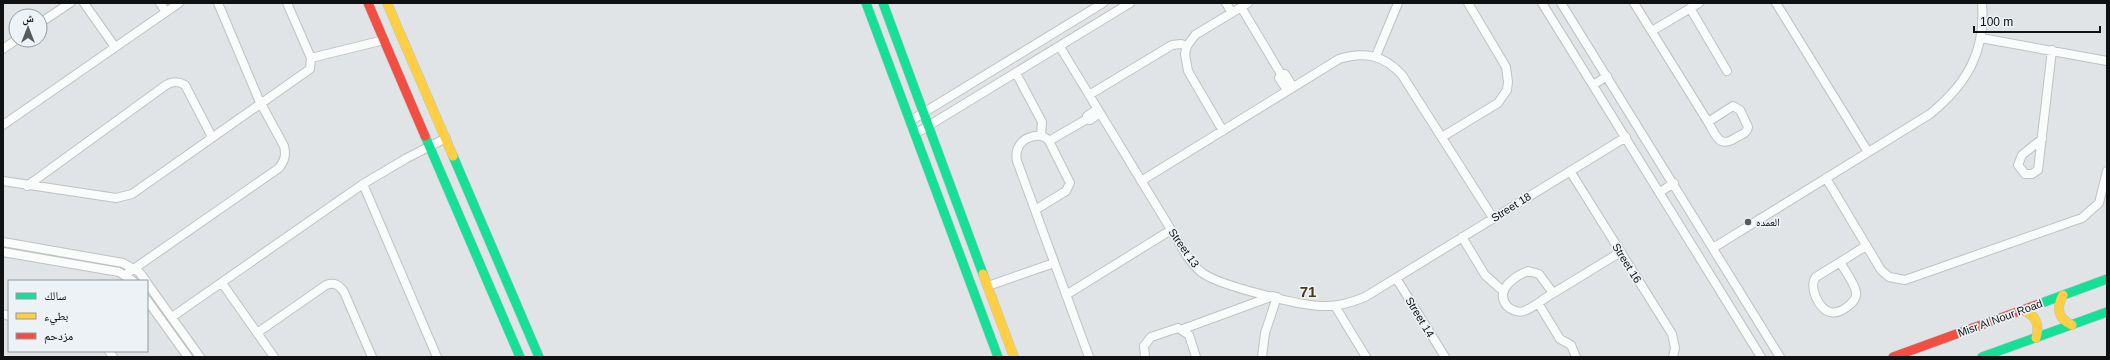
<svg xmlns="http://www.w3.org/2000/svg" width="2110" height="360" font-family="Arial,'Noto Naskh Arabic',sans-serif">
	<style>
		.lines { fill: none; stroke-linecap: round; stroke-linejoin: round }
		.street-casing { stroke: #bfc2c3; stroke-width: 10 }
		.fast-casing { stroke: #bfc2c3; stroke-width: 10 }
		.slow-casing { stroke: #bfc2c3; stroke-width: 10 }
		.jam-casing { stroke: #bfc2c3; stroke-width: 10 }
		.street { stroke: #fafbfb; stroke-width: 8 }
		.fast { stroke: #16e098; stroke-width: 9 }
		.slow { stroke: #ffcf43; stroke-width: 9 }
		.jam { stroke: #f24e42; stroke-width: 9 }
		.poi-dot { fill: #585b5c; stroke: #ecf2f6; stroke-width: 1.5 }
		.labels { text-anchor: middle; stroke-width: 3.5; stroke-linejoin: round; paint-order: stroke }
		.street-label { font-size: 11px; fill: #0f1112; stroke: #ecf2f6 }
		.poi-label { font-size: 11px; fill: #0f1112; stroke: #ecf2f6; text-anchor: start }
		.district-label { font-size: 15px; font-weight: bold; fill: #473a11; stroke: #ecf2f6 }
	</style>
	<rect width="100%" height="100%" fill="#e0e4e6"/>
	<g class="lines">
		<defs>
			<path id="street" d="M84,3L115,47
				M160,3L166,12
				M1226,3L1232,13
				M1542,3L1761,357
				M1561,3L1780,357
				M1634,3L1708,122C1717,137 1719,149 1737,137C1743,134 1747,133 1748,127L1740,110L1733,106L1708,122
				M1776,3L1868,152
				M1241,7L1281,74
				M1690,8L1727,71
				M40,23L70,3
				M1652,31L1699,3
				M1981,38L2107,61
				M1060,47L1187,256C1192,263 1197,270 1204,274C1222,286 1304,307 1326,306C1340,306 1353,302 1365,297L1626,137
				M3,49L16,40
				M1376,56L1398,3
				M311,58L384,40
				M1016,73L1042,122L1041,135
				M1593,85L1607,76
				M1287,90L1279,78L1281,74H1285L1293,87
				M1089,95L1172,45L1181,44L1187,46
				M1097,109L1087,116V119L1090,120L1100,113
				M910,121L1103,3
				M3,125L179,3
				M1223,131L1188,71L1185,54L1187,46L1195,35L1248,3
				M915,134L1130,3
				M1442,137L1498,103L1507,90L1508,82L1506,67L1468,3
				M2042,139L2022,155L2018,165L2025,174H2032L2038,170L2052,50
				M1049,141L1087,119
				M1570,171L1672,334L1675,348L1673,357
				M1826,178L1881,270L1889,277L1905,280L2082,218L2099,203L2107,171
				M3,181L116,198L132,194L310,69L311,58L287,3
				M1141,181L1339,59C1364,51 1384,55 1402,75L1493,218
				M363,184L437,357
				M27,186L166,85C173,81 178,81 185,85L212,137
				M1660,192L1674,183
				M1035,210L1066,191L1070,183L1049,141C1041,131 1024,137 1019,146C1016,151 1016,156 1017,161L1089,357
				M1462,237L1485,275L1503,291
				M3,242L123,263L139,272L146,281
				M1713,248L1930,114C1967,84 1986,51 1982,3
				M3,252L119,272L133,281
				M1840,262C1845,271 1854,282 1856,292C1858,302 1839,315 1830,312C1819,310 1808,286 1816,277L1866,246
				M125,275L279,168C285,160 286,155 284,146L259,100L218,3
				M1396,278L1445,357
				M147,283L200,357
				M222,283L274,357
				M988,286L1054,263
				M1553,293L1539,274L1528,271C1515,276 1494,290 1507,306C1511,310 1518,313 1524,311C1533,308 1542,300 1550,295C1574,281 1597,266 1621,252
				M1066,295L1171,230
				M147,300L188,357
				M1538,303L1560,339L1571,345L1576,357
				M1335,306L1366,357
				M3,314L9,316
				M172,317L363,184L407,158L446,138
				M1183,329L1273,296
				M257,333L326,285C335,282 339,285 344,292L372,357
				M109,351L113,357
				M1145,357L1144,346L1151,337L1178,328L1189,335L1196,357
				M1262,357L1265,333L1277,297"/>
			<path id="fast" d="M866,3L998,357
				M883,3L983,274
				M425,136L520,357
				M453,156L539,357
				M2039,304L2107,279
				M1982,357L2107,312"/>
			<path id="slow" d="M387,3L453,156
				M983,274L1014,357
				M2063,295C2056,308 2058,319 2072,325
				M2023,310C2036,315 2040,325 2036,338"/>
			<path id="jam" d="M368,3L425,136
				M1893,357L2039,304"/>
		</defs>
		<use href="#street" class="street-casing"/>
		<use href="#fast" class="fast-casing"/>
		<use href="#slow" class="slow-casing"/>
		<use href="#jam" class="jam-casing"/>
		<use href="#street" class="street"/>
		<use href="#fast" class="fast"/>
		<use href="#slow" class="slow"/>
		<use href="#jam" class="jam"/>
	</g>
	<circle class="poi-dot" cx="1748" cy="222" r="4"/>
	<g class="labels">
		<g class="street-label">
			<text transform="translate(1511 207) rotate(-32)" y="4">Street 18</text>
			<text transform="translate(1184 248) rotate(55)" y="4">Street 13</text>
			<text transform="translate(1627 263) rotate(58)" y="4">Street 16</text>
			<text transform="translate(1420 317) rotate(59)" y="4">Street 14</text>
			<text transform="translate(2000 318) rotate(-20)" y="4">Misr Al Nour Road</text>
		</g>
		<g class="poi-label">
			<text x="1756" y="226">العمده</text>
		</g>
		<g class="district-label">
			<text x="1308" y="297">71</text>
		</g>
	</g>
	<rect width="2110" height="360" fill="none" stroke="#0f1112" stroke-width="8"/>
	<rect x="8" y="280" width="140" height="72" fill="#ecf2f6" stroke="#94989b"/>
	<rect x="16" y="293" width="20" height="6" fill="#16e098" stroke="#94989b"/>
	<text x="44" y="300" font-size="12" fill="#0f1112">سالك</text>
	<rect x="16" y="313" width="20" height="6" fill="#ffcf43" stroke="#94989b"/>
	<text x="44" y="320" font-size="12" fill="#0f1112">بطيء</text>
	<rect x="16" y="333" width="20" height="6" fill="#f24e42" stroke="#94989b"/>
	<text x="44" y="340" font-size="12" fill="#0f1112">مزدحم</text>
	<g transform="translate(28 28)"><circle r="19" fill="#ecf2f6" stroke="#94989b"/>
	<path d="M0-3L7 15L0 10L-7 15Z" fill="#585b5c"/>
	<text y="-6" font-size="11" font-weight="bold" text-anchor="middle" fill="#0f1112">ش</text>
	</g>
	<path d="M1974 26v6h126v-6" fill="none" stroke="#0f1112" stroke-width="2"/>
	<text x="1980" y="26" font-size="12" fill="#0f1112" stroke="#ecf2f6" stroke-width="3" paint-order="stroke">100 m</text>
</svg>
